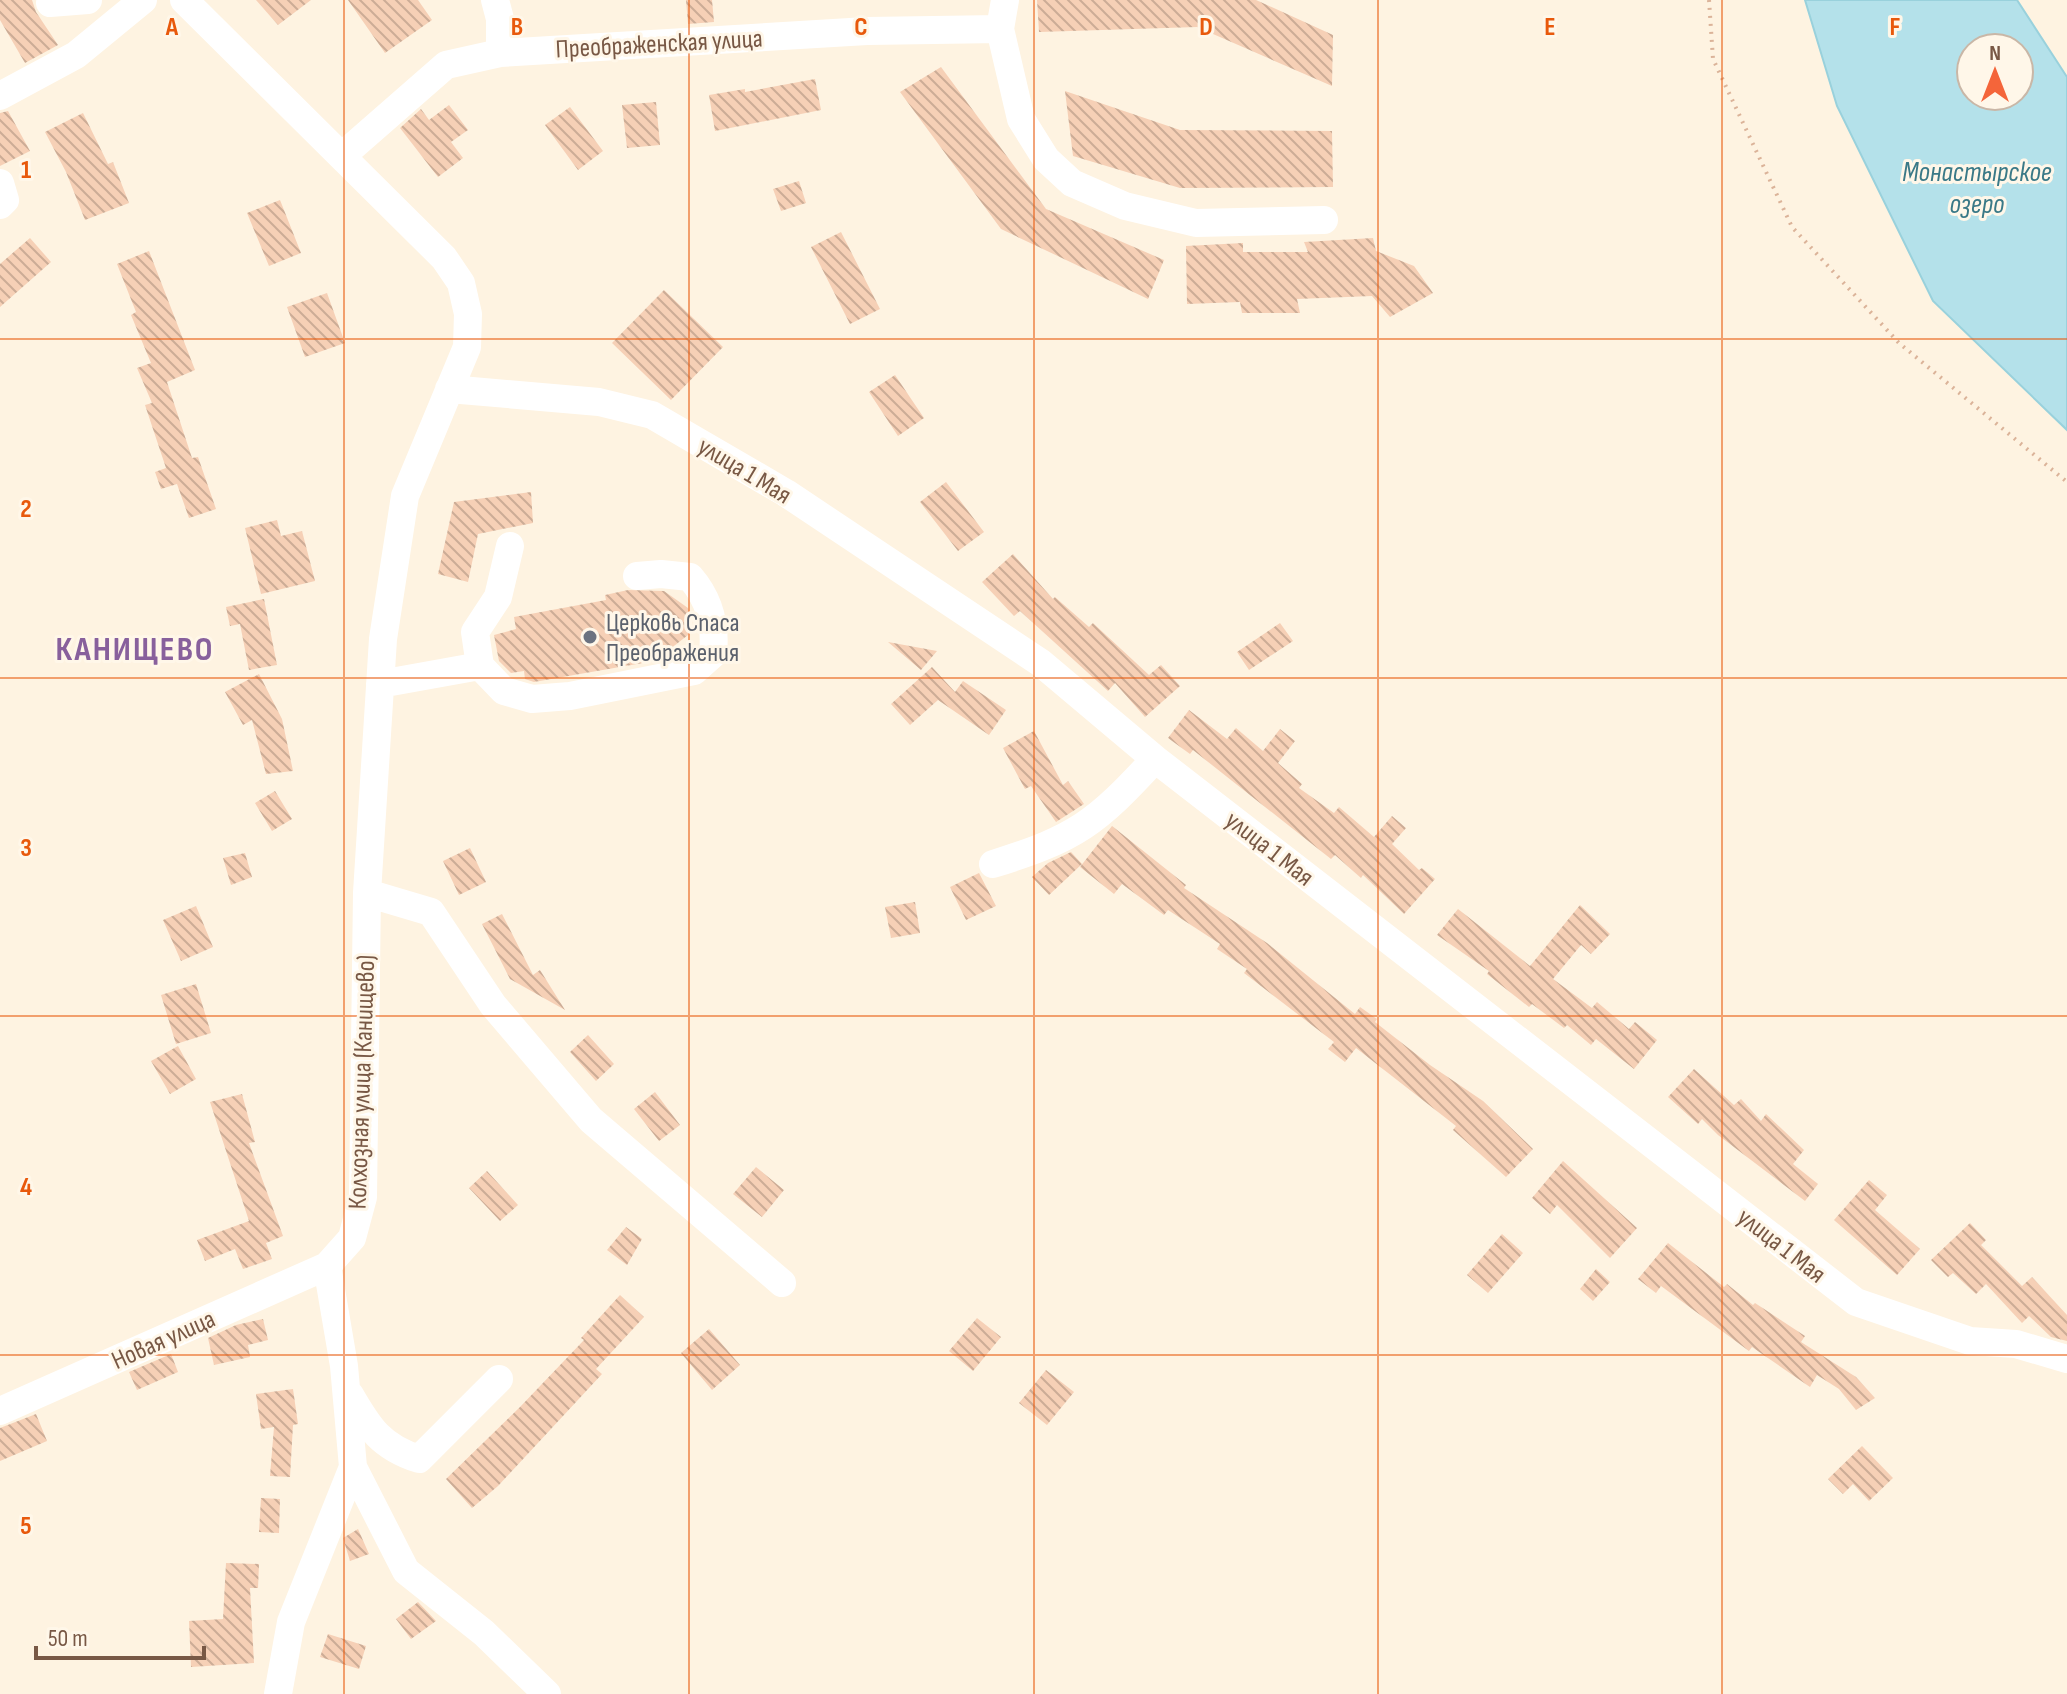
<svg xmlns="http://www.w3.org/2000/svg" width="2067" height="1694" font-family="'Sofia Sans Condensed',sans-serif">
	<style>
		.water { fill: #b4e1ea; stroke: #99d1dc; stroke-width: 2; fill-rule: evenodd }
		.building { fill: url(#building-back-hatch) }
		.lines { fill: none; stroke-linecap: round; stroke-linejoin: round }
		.path { stroke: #dbb399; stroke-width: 4; stroke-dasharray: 2 6; stroke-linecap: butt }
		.minor { stroke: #fff; stroke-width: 28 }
		.grid { fill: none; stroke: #e8590c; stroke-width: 2; stroke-opacity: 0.55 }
		.worship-dot { fill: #6b7280; stroke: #fff7e9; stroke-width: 3 }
		.labels { text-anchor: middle; stroke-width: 6; stroke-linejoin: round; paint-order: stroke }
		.street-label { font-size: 26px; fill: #785845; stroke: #fff7e9 }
		.worship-label { font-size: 26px; fill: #5b616d; stroke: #fff7e9; text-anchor: start }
		.water-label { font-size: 28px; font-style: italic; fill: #3a7987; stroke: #fff7e9 }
		.district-label { font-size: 34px; font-weight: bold; letter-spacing: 2px; fill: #88609c; stroke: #fff7e9 }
		.grid-label { font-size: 26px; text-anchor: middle; font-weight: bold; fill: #e8590c; stroke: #fff7e9; stroke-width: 6; stroke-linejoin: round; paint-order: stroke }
	</style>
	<defs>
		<pattern id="building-back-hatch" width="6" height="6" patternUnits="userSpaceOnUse" patternTransform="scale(2)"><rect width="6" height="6" fill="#f6d0b6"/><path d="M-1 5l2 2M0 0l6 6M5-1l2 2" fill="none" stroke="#ccac96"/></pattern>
	</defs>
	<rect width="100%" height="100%" fill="#fef3e1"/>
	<path class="water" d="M1805,0H2017L2067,77V430L1933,301L1837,106ZM1971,48H2019V96H1971Z"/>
	<path class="building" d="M0,0H32L36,12L58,45L25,63L0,20Z
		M256,0H311L278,25Z
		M348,0H418L432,20L385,53Z
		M686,0H712L714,22L688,24Z
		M1037,0H1256L1333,35L1332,86L1197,27L1039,32Z
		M941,67L1046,209L1164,260L1148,299L1001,229L900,92Z
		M815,79L821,110L715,131L709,95L745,89V92Z
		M1065,91L1180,130L1332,131L1333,187L1180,188L1073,156Z
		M656,102L660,145L627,148L622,105Z
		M449,105L468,130L451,142L463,158L438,177L400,128L421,109L429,120Z
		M570,107L603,151L578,170L545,125Z
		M8,111L30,151L0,166V113Z
		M83,113L108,164L113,162L129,203L85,220L66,172L45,132Z
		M799,181L806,203L781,211L773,189Z
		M280,200L301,253L269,266L247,213Z
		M841,232L880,309L850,324L811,247Z
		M30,238L51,262L0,307V264Z
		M1373,238L1376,251L1414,266L1433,293L1390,317L1372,296L1297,299L1300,313H1242L1240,302L1187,304L1186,246L1243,243V252H1308L1304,242Z
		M149,251L195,370L167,382L192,458L198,457L216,509L189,518L177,484L161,489L155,472L166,468L145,405L152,403L137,368L151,363L131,315L136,312L117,264Z
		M664,290L723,347L671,400L612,343Z
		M327,293L345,343L305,357L287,307Z
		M895,375L924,418L898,436L869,392Z
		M946,482L984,532L958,551L920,502Z
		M531,492L533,523L478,534L468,582L438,574L454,502Z
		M277,520L281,536L302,531L315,581L261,594L245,528Z
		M1013,554L1053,599L1055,597L1089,627L1093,623L1149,675L1161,665L1180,686L1145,717L1115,683L1108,691L1020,611L1014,616L982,582Z
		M628,590L664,591L688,608L692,624L688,635L674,646L677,657L534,682L525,679L524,671L511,673L499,661L494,635L516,629L514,617L606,600L605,595Z
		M264,599L277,665L249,670L240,624L230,626L226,607Z
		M1280,623L1293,641L1249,670L1237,652Z
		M888,642L937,651L921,670Z
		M932,667L955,692L963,681L1006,710L989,735L938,700L910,725L891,704Z
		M259,674L282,719L293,771L266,774L252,720L243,725L225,692Z
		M1189,710L1227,739L1236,728L1263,751L1280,729L1295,741L1278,763L1302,784L1299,788L1334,813L1339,807L1374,837L1392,816L1406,828L1392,844L1419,870L1422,868L1435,879L1404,914L1363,875L1361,878L1335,855L1331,859L1193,750L1190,754L1168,738Z
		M1034,731L1063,785L1068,781L1084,804L1056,822L1031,786L1025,789L1003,748Z
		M275,791L292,819L272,831L255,803Z
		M1112,826L1186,885L1184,888L1267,943L1355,1014L1360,1007L1377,1019L1375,1022L1430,1065L1483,1101L1533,1149L1506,1177L1453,1130L1456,1126L1356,1048L1345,1062L1328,1049L1334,1042L1244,973L1247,969L1217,949L1220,944L1168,910L1164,915L1122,884L1114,894L1080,867Z
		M470,848L486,882L459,895L443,861Z
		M1071,852L1082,864L1049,895L1032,877L1048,863Z
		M245,853L252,877L231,885L223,858Z
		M979,873L996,906L966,920L950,887Z
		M915,902L920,933L891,938L885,907Z
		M1580,905L1610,934L1591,954L1581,945L1553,979L1592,1008L1597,1002L1629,1029L1635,1022L1657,1040L1634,1069L1596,1039L1591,1045L1567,1025L1564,1028L1532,1004L1529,1007L1487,974L1489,971L1437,935L1458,909L1530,966Z
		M196,906L213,947L181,961L163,920Z
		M502,914L533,975L540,970L565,1010L510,979L482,924Z
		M196,984L211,1033L176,1044L161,995Z
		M588,1035L614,1064L596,1081L570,1052Z
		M178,1046L196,1079L170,1094L151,1061Z
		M1694,1069L1734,1105L1741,1099L1761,1121L1766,1114L1804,1150L1793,1164L1818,1184L1805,1201L1718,1135L1702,1119L1698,1124L1668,1097Z
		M655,1092L680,1125L659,1141L634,1109Z
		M242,1094L255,1142L249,1143L283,1236L266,1243L272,1259L243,1269L235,1249L205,1261L197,1240L249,1221L210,1102Z
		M1563,1161L1637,1228L1610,1258L1557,1205L1550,1214L1532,1198Z
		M756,1167L784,1190L762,1217L733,1194Z
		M487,1171L518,1205L500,1221L469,1188Z
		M1869,1180L1887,1195L1875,1210L1920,1249L1897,1275L1834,1220Z
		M1970,1223L1986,1240L1981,1245L2022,1286L2032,1277L2067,1315V1341L2051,1337L2029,1316L2022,1323L1986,1284L1976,1294L1953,1273L1948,1277L1931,1260Z
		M626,1227L642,1239L627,1265L607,1250Z
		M1502,1234L1523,1253L1488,1293L1467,1275Z
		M1668,1243L1724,1287L1727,1284L1753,1305L1755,1303L1805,1336L1801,1342L1856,1377L1875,1398L1856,1410L1839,1389L1817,1375L1810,1387L1752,1347L1749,1351L1661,1286L1656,1293L1638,1279Z
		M1596,1269L1610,1282L1593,1301L1580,1289Z
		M620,1295L644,1317L596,1369L602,1374L498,1486L472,1508L446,1479L520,1407L584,1340L581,1338Z
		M977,1318L1001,1337L973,1371L949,1351Z
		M263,1319L268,1340L248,1345L250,1357L214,1365L208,1338L236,1325Z
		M709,1329L740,1365L712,1390L681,1353Z
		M171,1354L178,1372L137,1390L129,1372Z
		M1046,1370L1074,1392L1047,1425L1019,1403Z
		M293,1389L298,1424L293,1425L290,1477L270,1476L274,1427L261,1429L256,1394Z
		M36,1414L47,1441L0,1461V1428Z
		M1862,1446L1893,1478L1869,1501L1853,1484L1843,1494L1828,1479Z
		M261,1498L280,1499L279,1533L259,1532Z
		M358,1529L369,1554L350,1561L343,1538Z
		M226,1563L259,1564L258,1588H250L254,1663L191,1667L189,1621L223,1619Z
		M418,1602L436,1621L411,1639L396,1619Z
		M328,1634L366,1646L359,1669L320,1657Z"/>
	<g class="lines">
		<path class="path" d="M1709,0L1713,59L1792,227L1899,343L2067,482"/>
		<path class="minor" d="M495,0L500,19V53
			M50,3L88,0
			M1000,29L1005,0
			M0,96L76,55L143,0
			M343,155L446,65L500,53L867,31L1000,29L1021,119L1046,159L1072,183L1125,206L1196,223L1324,220
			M0,183L5,200L0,205
			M449,389L599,402L652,415L786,493L1041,663L1155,759L1856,1302L1970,1341L2016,1344L2067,1359
			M480,666L475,632L498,597L510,546
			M380,684L480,666L504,691L532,699L570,696L694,671L713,654C716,625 710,600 690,577L661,574L637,576
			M993,864C1077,838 1096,823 1155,759
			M367,893L431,912L493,1005L591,1120L782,1283
			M350,1395C369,1428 381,1447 419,1459L499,1379
			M0,1411L327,1266L352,1238L363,1197L367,893L383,639L405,496L467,347L468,314L461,283L444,258L184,0
			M353,1467L406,1571L484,1633L547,1694
			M278,1694L291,1622L353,1467L344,1366L327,1266"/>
	</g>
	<path class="grid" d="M344,0V1694M689,0V1694M1034,0V1694M1378,0V1694M1722,0V1694M0,339H2067M0,678H2067M0,1016H2067M0,1355H2067"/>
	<circle class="worship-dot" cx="590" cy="637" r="8"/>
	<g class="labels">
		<g class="street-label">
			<text transform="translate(659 43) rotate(-3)" y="9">Преображенская улица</text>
			<text transform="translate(745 470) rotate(31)" y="9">улица 1 Мая</text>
			<text transform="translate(1270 848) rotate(38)" y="9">улица 1 Мая</text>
			<text transform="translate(361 1082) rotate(-88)" y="9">Колхозная улица (Канищево)</text>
			<text transform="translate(1782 1245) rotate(38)" y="9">улица 1 Мая</text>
			<text transform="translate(163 1339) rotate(-24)" y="9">Новая улица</text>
		</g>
		<g class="worship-label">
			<text x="606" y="631">Церковь Спаса<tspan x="606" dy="30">Преображения</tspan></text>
		</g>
		<g class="water-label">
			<text x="1977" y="181">Монастырское<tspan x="1977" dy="32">озеро</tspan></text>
		</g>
		<g class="district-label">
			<text x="135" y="660">КАНИЩЕВО</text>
		</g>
	</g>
	<g class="grid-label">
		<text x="172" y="35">A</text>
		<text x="517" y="35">B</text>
		<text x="861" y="35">C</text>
		<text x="1206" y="35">D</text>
		<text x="1550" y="35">E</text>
		<text x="1895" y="35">F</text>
		<text x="26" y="178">1</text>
		<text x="26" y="517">2</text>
		<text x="26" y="856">3</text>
		<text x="26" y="1195">4</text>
		<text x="26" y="1534">5</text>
	</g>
	<g transform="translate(1995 72)"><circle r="38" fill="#fff7e9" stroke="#c9b7a7" stroke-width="2"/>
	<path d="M0-6L14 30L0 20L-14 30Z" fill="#f4653a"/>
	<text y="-12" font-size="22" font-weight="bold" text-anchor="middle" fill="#785845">N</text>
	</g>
	<path d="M36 1646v12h168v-12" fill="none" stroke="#785845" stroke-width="4"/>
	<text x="48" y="1646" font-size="24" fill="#785845" stroke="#fff7e9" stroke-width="6" paint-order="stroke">50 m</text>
</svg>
